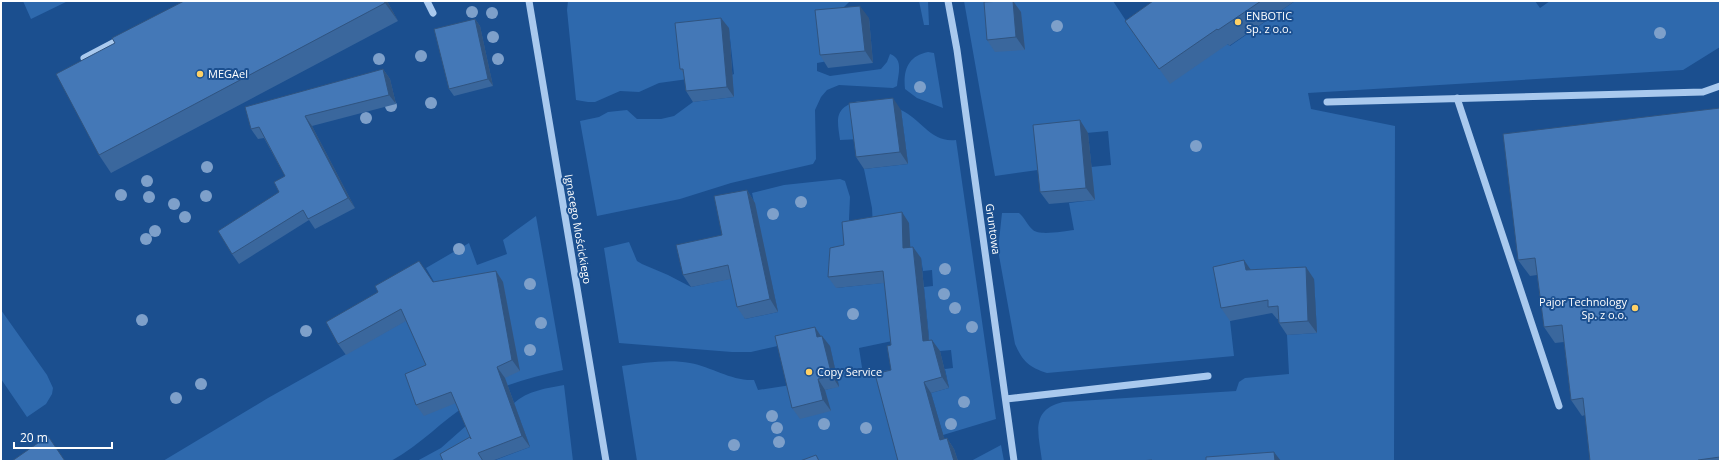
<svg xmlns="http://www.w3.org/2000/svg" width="1721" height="462" font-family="'Open Sans',sans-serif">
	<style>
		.green { fill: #2e69ad }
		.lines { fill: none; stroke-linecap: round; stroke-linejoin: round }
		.minor { stroke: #a9c9ee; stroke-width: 7 }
		.tree { fill: #7ea0ca }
		.wall { fill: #3a679d }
		.shaded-wall { fill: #305480 }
		.building { fill: #4478b7; stroke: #305480 }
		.poi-dot { fill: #ffd166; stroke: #1b4f8f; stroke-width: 1.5 }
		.labels { text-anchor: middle; stroke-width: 4; stroke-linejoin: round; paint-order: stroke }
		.poi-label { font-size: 11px; fill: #fff; stroke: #1b4f8f; text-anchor: start }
		.street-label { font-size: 11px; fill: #fff; stroke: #1b4f8f }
	</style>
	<rect width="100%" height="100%" fill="#1b4f8f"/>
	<path class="green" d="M23,1H68L31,19Z
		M568,1H850L843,8L828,61L817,63V71L830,76L881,69L887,62L890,54C904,59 898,74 897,86L893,88L839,85L827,90L821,97L815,110L816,159L813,164L731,183L680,199L597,216L580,121L599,117L608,112L627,110L637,119H661L674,116L693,102L734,97L732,75L734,74L729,29L688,79L659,83L639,92L620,91L595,102H588L576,100L567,10Z
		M919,1H928L929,25H924Z
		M964,1H1113L1136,36L1227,44L1230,46L1295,1H1535L1540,8L1550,1H1720V47L1683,70L1308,93L1311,109L1395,126L1394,461H1042C1039,435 1029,410 1063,402L1236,391L1239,382L1245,378L1289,374L1287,335L1317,333L1314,279L1230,321L1234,356L1047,373C1029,367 1023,362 1015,344L998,250L1002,213H1019C1025,218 1027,225 1033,230C1039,236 1065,231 1074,230L1069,203L1094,200L1091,167L1111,165L1108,131L1042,137L1045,169L995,176Z
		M928,52L934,53L943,108L917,98L905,89C903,70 908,56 928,52Z
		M858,101H881L860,139L840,140C837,119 834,108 858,101Z
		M901,110C921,119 931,143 956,140L996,419L943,435L931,393L949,388L945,369L953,368L951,350L929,352V337L924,287L933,286L932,270L923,271L921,258L873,229L872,208L864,169L908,164Z
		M840,179L845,181L850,197L849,219L851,248L836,288L891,282L897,340L859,348L863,374L897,369L902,461H637L622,366C644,363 668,359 690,363C712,367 731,381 754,380L758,390L791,385L825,390L839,386L830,347L782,345L751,352H732L619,343L604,248L629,242L637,261L642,264L668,275L691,287L733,278L745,319L778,312L752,193L784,185Z
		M536,216L563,370C531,377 498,386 470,403C442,420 421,445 391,461H163L268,398L444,299L426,268L469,243L477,265L507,254L503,240Z
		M1,310L47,375L53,388L52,394L46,404L27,417L1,379Z
		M564,385L573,461H417L441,448L476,417L493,461L530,447L514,403C527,391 547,388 564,385Z
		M1001,445L1004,461H971Z"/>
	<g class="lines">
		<path class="minor" d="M427,1L433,13
			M529,1L606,461
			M948,1L957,50L1014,461
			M84,58L122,38
			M1457,98L1559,406
			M1327,102L1703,92L1720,86
			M1006,399L1208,376"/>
	</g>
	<g class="tree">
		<circle cx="472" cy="12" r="6"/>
		<circle cx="492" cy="13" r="6"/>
		<circle cx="1057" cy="26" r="6"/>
		<circle cx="1660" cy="33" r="6"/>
		<circle cx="493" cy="37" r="6"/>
		<circle cx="421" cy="56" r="6"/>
		<circle cx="379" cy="59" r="6"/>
		<circle cx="498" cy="59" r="6"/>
		<circle cx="920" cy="87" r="6"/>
		<circle cx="431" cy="103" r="6"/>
		<circle cx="391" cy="106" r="6"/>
		<circle cx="366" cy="118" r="6"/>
		<circle cx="1196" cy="146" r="6"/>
		<circle cx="207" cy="167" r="6"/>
		<circle cx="147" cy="181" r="6"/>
		<circle cx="121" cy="195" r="6"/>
		<circle cx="206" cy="196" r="6"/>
		<circle cx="149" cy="197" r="6"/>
		<circle cx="801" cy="202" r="6"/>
		<circle cx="174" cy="204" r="6"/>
		<circle cx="773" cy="214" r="6"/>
		<circle cx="185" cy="217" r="6"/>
		<circle cx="155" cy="231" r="6"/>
		<circle cx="146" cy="239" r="6"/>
		<circle cx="459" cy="249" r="6"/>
		<circle cx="945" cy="269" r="6"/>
		<circle cx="530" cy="284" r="6"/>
		<circle cx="944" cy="294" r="6"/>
		<circle cx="955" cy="308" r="6"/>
		<circle cx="853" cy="314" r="6"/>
		<circle cx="142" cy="320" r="6"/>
		<circle cx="541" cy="323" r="6"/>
		<circle cx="972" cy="327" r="6"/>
		<circle cx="306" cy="331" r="6"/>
		<circle cx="530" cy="350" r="6"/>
		<circle cx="201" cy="384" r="6"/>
		<circle cx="176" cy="398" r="6"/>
		<circle cx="964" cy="402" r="6"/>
		<circle cx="772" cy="416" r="6"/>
		<circle cx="824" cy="424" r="6"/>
		<circle cx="951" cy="424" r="6"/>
		<circle cx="777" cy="428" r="6"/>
		<circle cx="866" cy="428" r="6"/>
		<circle cx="779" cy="442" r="6"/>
		<circle cx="734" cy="445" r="6"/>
	</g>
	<path class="wall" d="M387,1L398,21L111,173L99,155L115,43Z
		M1003,1H1013L1021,12L1025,50L995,52L987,40Z
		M1153,1H1295L1229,46L1228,44L1170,84L1125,21Z
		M869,18L873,63L828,68L820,55Z
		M475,19L480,26L493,86L454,96L449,89Z
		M729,28L734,97L693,102L686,91L684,74L680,69Z
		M383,69L390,79L396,104L312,126L355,208L315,229L309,220L239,264L232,254L279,192L285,176L264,138L258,139L251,129Z
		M1720,108V461H1590L1585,415L1582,416L1571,400L1564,342L1555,343L1544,327L1537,275L1530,276L1518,260Z
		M901,110L908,164L864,169L856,157Z
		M1080,120L1088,133L1095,200L1049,204L1040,192Z
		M747,190L755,203L778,312L745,319L737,307L731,279L691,287L683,275L722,235Z
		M909,223L910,248L913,247L921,258L929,340L940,351L949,388L931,393L944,439L947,438L954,449L958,461H898L891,370V345L884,283L836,288L828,277Z
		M419,261L433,282L496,271L503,282L520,371L505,378L530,447L492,461H443L470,437L456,403L424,416L416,405L426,365L406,321L346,355L338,344L378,292Z
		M1251,270L1314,279L1317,333L1287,335L1279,323L1278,319H1277L1272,313L1230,321L1221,308Z
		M815,327L821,336H822L830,346L839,387L825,390L831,411L800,419L792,408Z"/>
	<path class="shaded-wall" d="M384,1H387L398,21L385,3Z
		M1013,1L1021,12L1025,50L1016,37Z
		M860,6L869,18L873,63L865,51Z
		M721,18L729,28L734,97L727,87Z
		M475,19L480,26L493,86L488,79Z
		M383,69L390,79L396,104L389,95Z
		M893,98L901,110L908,164L900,152Z
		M305,116L312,126L355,208L348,198Z
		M1080,120L1088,133L1095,200L1086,188Z
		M747,190L755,203L778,312L770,299Z
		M902,212L909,223L911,259L903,248Z
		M913,247L921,258L930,352L923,341Z
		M1244,260L1253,273L1246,270Z
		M1306,267L1314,279L1317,333L1308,321Z
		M496,271L503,282L520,371L512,360Z
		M815,327L822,338L817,337Z
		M822,336L830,346L839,387L832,376Z
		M932,340L940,351L949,388L942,377Z
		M497,367L505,378L530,447L522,436Z
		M818,379L825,390L831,411L823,400Z
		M924,382L931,393L948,451L940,440Z
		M947,438L954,449L958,461H954Z
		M1274,452L1281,461H1275Z"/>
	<path class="building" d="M184,1H384L385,3L99,155L56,74L115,43L112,38Z
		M1003,1H1013L1016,37L987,40L984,2Z
		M1153,1H1261L1218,30L1217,29L1159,69L1125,21Z
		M860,6L865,51L820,55L815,10Z
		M721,18L727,87L686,91L683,69H680L675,23Z
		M475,19L488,79L449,89L434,29Z
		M383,69L389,95L305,116L348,198L308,219L303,210L232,254L218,231L279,192L274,182L285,176L259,127L251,129L245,107Z
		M893,98L900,152L856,157L849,103Z
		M1720,108V457L1698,460L1699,461H1590L1583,398L1571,400L1562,325L1544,327L1535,258L1518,260L1503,134Z
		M1080,120L1086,188L1040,192L1033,125Z
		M747,190L770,299L737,307L728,265L683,275L676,245L722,235L714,196Z
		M902,212L903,248L913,247L923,341L932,340L942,377L924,382L940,440L947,438L954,461H898L875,374L891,370L887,346L891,345L883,271L828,277L830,248L844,245L842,222Z
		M1244,260L1246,270L1306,267L1308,321L1279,323L1278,306L1268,307V300L1221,308L1213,267Z
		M419,261L433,282L496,271L512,360L497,367L522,436L478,453L483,461H443L440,454L470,437L471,439L451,392L416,405L405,374L426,365L401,309L338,344L326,322L378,292L375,286Z
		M815,327L817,337L822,336L832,376L818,379L823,400L792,408L775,336Z
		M48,436L65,461H12Z
		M1274,452L1275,461H1206V457Z
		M816,455L819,461H800Z
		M1152,460V461H1140Z"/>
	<g class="poi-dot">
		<circle cx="1238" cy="22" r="4"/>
		<circle cx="200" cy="74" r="4"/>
		<circle cx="1635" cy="308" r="4"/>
		<circle cx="809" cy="372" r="4"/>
	</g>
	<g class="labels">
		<g class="poi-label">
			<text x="1246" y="20">ENBOTIC<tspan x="1246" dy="13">Sp. z o.o.</tspan></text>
			<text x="208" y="78">MEGAel</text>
			<text x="1627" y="306" text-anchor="end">Pajor Technology<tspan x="1627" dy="13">Sp. z o.o.</tspan></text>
			<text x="817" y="376">Copy Service</text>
		</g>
		<g class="street-label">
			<text transform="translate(578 229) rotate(80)" y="4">Ignacego Mościckiego</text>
			<text transform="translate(993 229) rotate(82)" y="4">Gruntowa</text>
		</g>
	</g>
	<rect width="1721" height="462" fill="none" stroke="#ffffff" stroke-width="4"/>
	<path d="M14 442v6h98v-6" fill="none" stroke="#ffffff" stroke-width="2"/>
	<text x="20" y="442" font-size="12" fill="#ffffff" stroke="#1b4f8f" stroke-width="3" paint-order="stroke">20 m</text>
</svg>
